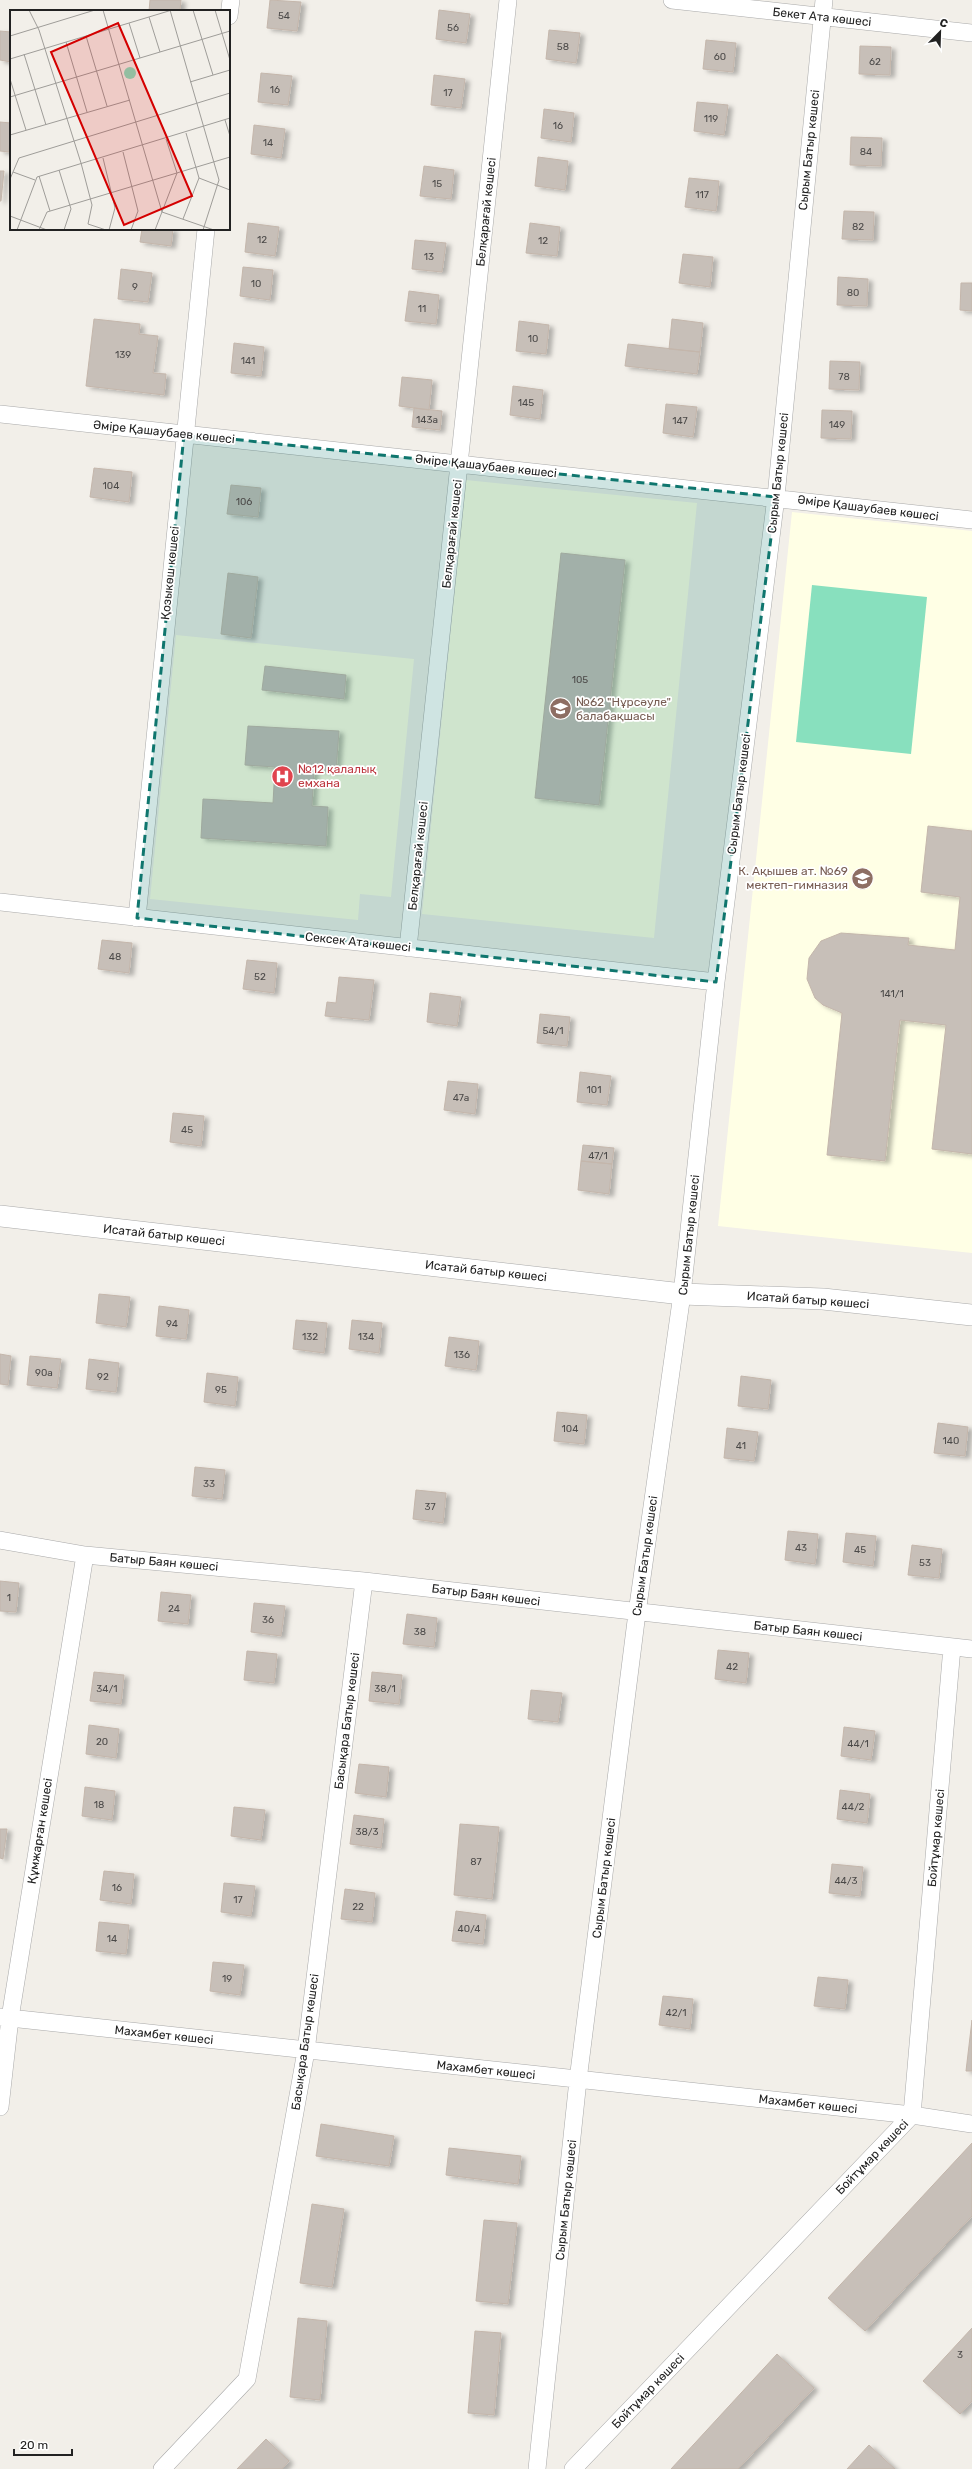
<svg xmlns="http://www.w3.org/2000/svg" width="972" height="2469" font-family="Rubik,sans-serif">
	<style>
		.education { fill: #ffffe5 }
		.pitch { fill: #88e0be }
		.building { fill: #c7bfb8; stroke: #c4b6ab; filter: url(#shadow) }
		.lines { fill: none; stroke-linecap: round; stroke-linejoin: round }
		.minor-casing { stroke: #a9a9a9; stroke-width: 18 }
		.tertiary-casing { stroke: #a9a9a9; stroke-width: 22 }
		.minor { stroke: #fff; stroke-width: 17 }
		.tertiary { stroke: #fff; stroke-width: 21 }
		.marked { fill: #0f766e; fill-opacity: 0.2; stroke: #0f766e; stroke-width: 3; stroke-dasharray: 8 5; stroke-linejoin: round }
		.labels { text-anchor: middle; stroke-width: 3.5; stroke-linejoin: round; paint-order: stroke }
		.number-label { font-size: 10px; fill: #4b4948 }
		.street-label { font-size: 12px; fill: #222; stroke: #fff }
		.education-label { font-size: 12px; fill: #785e54; stroke: #fff; text-anchor: start }
		.health-label { font-size: 12px; fill: #be3a42; stroke: #fff; text-anchor: start }
		.inset-road { fill: none; stroke: #9f9d99; stroke-width: 1 }
		.view { fill: #d40000; fill-opacity: 0.15; stroke: #d40000; stroke-width: 2 }
		.inset-edge { fill: none; stroke: #222; stroke-width: 2 }
	</style>
	<defs>
		<filter id="shadow"><feDropShadow dx="4.5" dy="2.5" stdDeviation="2" flood-color="#0004"/></filter>
	</defs>
	<rect width="100%" height="100%" fill="#f2efe9"/>
	<path class="education" d="M466,480L697,503L654,938L422,914Z
		M792,512L972,531V1253L718,1226Z
		M176,635L414,659L391,897L360,894L358,920L150,899Z"/>
	<path class="pitch" d="M812,585L927,597L911,754L796,742Z"/>
	<path class="building" d="M150,0H181L180,11H149Z
		M270,0L301,2L297,31L267,28Z
		M439,10L470,14L466,43L436,39Z
		M549,30L580,33L576,63L546,59Z
		M0,31L11,32V62L0,60Z
		M706,40L736,43L733,72L703,69Z
		M860,46L891,47L890,75L859,74Z
		M261,73L292,76L288,105L258,102Z
		M434,75L465,79L461,108L431,105Z
		M697,102L728,105L724,135L694,131Z
		M544,109L574,113L571,142L541,138Z
		M0,122L11,123L9,152L0,151Z
		M254,125L285,129L281,158L251,154Z
		M851,137L882,138L881,166L850,165Z
		M538,157L568,161L565,190L535,186Z
		M424,166L454,170L451,199L420,196Z
		M0,171H4L1,201H0Z
		M689,178L719,181L716,211L685,207Z
		M844,211L874,212L873,240L842,239Z
		M248,223L279,227L275,256L245,252Z
		M530,223L560,227L557,256L526,253Z
		M142,229H173L171,246L140,242Z
		M415,240L446,243L442,272L412,269Z
		M683,254L713,257L710,287L679,283Z
		M243,267L273,270L270,300L240,296Z
		M121,269L152,273L148,302L118,299Z
		M838,277L868,279L867,306L837,305Z
		M961,283H972V311L960,310Z
		M409,291L439,295L436,324L405,321Z
		M94,319L140,324L139,334L158,336L153,373L166,374L164,395L86,386Z
		M672,319L703,323L700,352L669,349Z
		M519,321L549,325L546,354L516,351Z
		M234,343L264,347L261,376L231,373Z
		M628,344L700,352L697,374L625,366Z
		M830,361L860,362L859,390L829,389Z
		M402,377L432,380L429,410L399,406Z
		M513,386L543,390L540,419L510,415Z
		M666,404L697,407L693,437L663,433Z
		M414,408L442,411L440,430L412,427Z
		M822,410L852,411L851,439L821,438Z
		M94,468L132,472L129,502L90,497Z
		M231,485L261,488L258,517L227,514Z
		M561,553L625,560L599,805L535,798Z
		M228,573L258,577L251,638L221,634Z
		M265,666L346,675L344,699L262,690Z
		M248,726L339,731L336,771L314,769L312,806L328,807L326,846L201,838L203,799L273,803L275,767L245,765Z
		M928,826L972,831V1154L932,1149L946,1025L900,1020L885,1161L827,1155L842,1013L823,1005L815,998L807,979L809,958L821,941L841,933L909,938L908,945L955,950L960,897L921,892Z
		M102,940L132,943L129,973L98,969Z
		M247,960L277,963L274,993L243,989Z
		M339,977L374,980L369,1020L325,1016L327,1002L336,1003Z
		M430,993L461,997L457,1026L427,1022Z
		M540,1014L570,1017L567,1046L537,1043Z
		M580,1072L611,1076L607,1105L577,1102Z
		M448,1081L478,1084L475,1114L444,1110Z
		M173,1113L204,1116L201,1146L170,1142Z
		M583,1145L614,1148L612,1164L581,1161Z
		M581,1161L612,1164L609,1194L578,1190Z
		M99,1294L130,1297L126,1327L96,1323Z
		M159,1306L189,1310L186,1339L156,1336Z
		M296,1320L327,1323L324,1353L293,1349Z
		M352,1320L382,1323L379,1353L349,1349Z
		M449,1337L479,1341L476,1370L445,1366Z
		M0,1354L11,1356L8,1385L0,1384Z
		M30,1356L61,1359L57,1388L27,1385Z
		M89,1359L119,1363L116,1392L86,1389Z
		M207,1373L238,1377L235,1406L204,1402Z
		M741,1376L771,1380L768,1409L738,1406Z
		M557,1412L587,1415L584,1444L554,1441Z
		M938,1423L968,1427L965,1456L934,1453Z
		M727,1428L758,1432L754,1461L724,1458Z
		M195,1467L225,1470L222,1499L192,1496Z
		M416,1490L446,1493L443,1523L413,1519Z
		M788,1531L818,1534L815,1564L785,1560Z
		M846,1533L876,1536L873,1566L843,1562Z
		M912,1545L942,1549L939,1578L908,1575Z
		M0,1581L19,1583L16,1612L0,1611Z
		M161,1592L191,1595L188,1624L158,1621Z
		M254,1603L285,1606L281,1636L251,1632Z
		M407,1614L437,1618L434,1647L403,1644Z
		M718,1650L749,1653L746,1683L715,1679Z
		M247,1651L277,1654L274,1683L244,1680Z
		M94,1672L124,1675L121,1704L90,1701Z
		M372,1672L402,1675L399,1704L369,1701Z
		M531,1690L562,1693L558,1722L528,1719Z
		M89,1725L119,1729L116,1758L86,1754Z
		M844,1727L875,1731L871,1760L841,1756Z
		M359,1764L389,1767L386,1797L355,1793Z
		M85,1787L115,1791L112,1820L82,1816Z
		M840,1790L870,1794L867,1823L837,1819Z
		M234,1807L265,1810L261,1840L231,1836Z
		M354,1815L384,1819L381,1848L350,1844Z
		M460,1824L499,1827L492,1899L454,1895Z
		M0,1829H7L3,1859L0,1858Z
		M832,1864L863,1867L860,1896L829,1893Z
		M104,1871L134,1874L131,1904L100,1900Z
		M224,1883L255,1886L251,1916L221,1912Z
		M345,1889L375,1893L372,1922L341,1919Z
		M456,1911L486,1915L483,1944L452,1941Z
		M99,1922L129,1925L126,1954L96,1951Z
		M213,1962L244,1965L240,1995L210,1991Z
		M818,1977L848,1980L845,2009L814,2006Z
		M663,1996L693,1999L690,2029L659,2025Z
		M972,2020V2071H966Z
		M321,2124L394,2136L389,2166L316,2156Z
		M972,2143V2216L865,2331L828,2298Z
		M449,2148L521,2156L518,2184L446,2175Z
		M312,2204L344,2209L332,2287L300,2283Z
		M484,2220L517,2223L508,2304L476,2301Z
		M298,2318L327,2321L320,2400L290,2397Z
		M972,2328V2401L960,2414L923,2381Z
		M475,2331L501,2333L494,2415L468,2413Z
		M777,2354L814,2388L738,2469H671Z
		M266,2439L289,2461L282,2469H237Z
		M869,2445L895,2469H847Z"/>
	<g class="lines">
		<defs>
			<path id="minor" d="M672,0L972,33
				M229,16L231,0
				M0,414L972,520
				M0,902L716,982
				M137,918L206,229
				M408,948L508,0
				M0,1540L85,1555L364,1581L972,1649
				M0,2017L912,2115L972,2124
				M0,2107L10,2018L85,1555
				M162,2469L247,2379L306,2051L364,1581
				M537,2469L578,2080L637,1613L682,1294L716,982L776,497L824,0
				M573,2469L912,2115L952,1647"/>
			<path id="tertiary" d="M0,1216L682,1294L823,1299L972,1315"/>
		</defs>
		<use href="#minor" class="minor-casing"/>
		<use href="#tertiary" class="tertiary-casing"/>
		<use href="#minor" class="minor"/>
		<use href="#tertiary" class="tertiary"/>
	</g>
	<path class="marked" d="M184,434L776,497L716,982L137,918Z"/>
	<defs>
		<symbol id="school-disc" viewBox="-11 -11 22 22"><circle r="9.5" fill="#8d6e63" stroke="#fff"/><path d="M0-5L7-2L0 1L-7-2ZM-4 1L0 2.5L4 1V4Q0 6-4 4Z" fill="#fff"/></symbol>
		<symbol id="hospital-disc" viewBox="-11 -11 22 22"><circle r="9.5" fill="#e0444e" stroke="#fff"/><path d="M-5-5h3v3.5h4V-5h3V5h-3V1.5h-4V5h-3Z" fill="#fff"/></symbol>
	</defs>
	<g fill-rule="evenodd">
		<use href="#school-disc" x="548" y="696" width="25" height="25"/>
		<use href="#hospital-disc" x="270" y="764" width="25" height="25"/>
		<use href="#school-disc" x="850" y="866" width="25" height="25"/>
	</g>
	<g class="labels">
		<g class="number-label">
			<text x="284" y="19">54</text>
			<text x="453" y="31">56</text>
			<text x="563" y="50">58</text>
			<text x="720" y="60">60</text>
			<text x="875" y="65">62</text>
			<text x="275" y="93">16</text>
			<text x="448" y="96">17</text>
			<text x="711" y="122">119</text>
			<text x="558" y="129">16</text>
			<text x="268" y="146">14</text>
			<text x="866" y="155">84</text>
			<text x="437" y="187">15</text>
			<text x="702" y="198">117</text>
			<text x="858" y="230">82</text>
			<text x="262" y="243">12</text>
			<text x="543" y="244">12</text>
			<text x="429" y="260">13</text>
			<text x="256" y="287">10</text>
			<text x="135" y="290">9</text>
			<text x="853" y="296">80</text>
			<text x="422" y="312">11</text>
			<text x="533" y="342">10</text>
			<text x="123" y="358">139</text>
			<text x="248" y="364">141</text>
			<text x="844" y="380">78</text>
			<text x="526" y="406">145</text>
			<text x="427" y="423">143а</text>
			<text x="680" y="424">147</text>
			<text x="837" y="428">149</text>
			<text x="111" y="489">104</text>
			<text x="244" y="505">106</text>
			<text x="580" y="683">105</text>
			<text x="115" y="960">48</text>
			<text x="260" y="980">52</text>
			<text x="892" y="997">141/1</text>
			<text x="553" y="1034">54/1</text>
			<text x="594" y="1093">101</text>
			<text x="461" y="1101">47а</text>
			<text x="187" y="1133">45</text>
			<text x="598" y="1159">47/1</text>
			<text x="172" y="1327">94</text>
			<text x="310" y="1340">132</text>
			<text x="366" y="1340">134</text>
			<text x="462" y="1358">136</text>
			<text x="44" y="1376">90а</text>
			<text x="103" y="1380">92</text>
			<text x="221" y="1393">95</text>
			<text x="570" y="1432">104</text>
			<text x="951" y="1444">140</text>
			<text x="741" y="1449">41</text>
			<text x="209" y="1487">33</text>
			<text x="430" y="1510">37</text>
			<text x="801" y="1551">43</text>
			<text x="860" y="1553">45</text>
			<text x="925" y="1566">53</text>
			<text x="9" y="1601">1</text>
			<text x="174" y="1612">24</text>
			<text x="268" y="1623">36</text>
			<text x="420" y="1635">38</text>
			<text x="732" y="1670">42</text>
			<text x="107" y="1692">34/1</text>
			<text x="385" y="1692">38/1</text>
			<text x="102" y="1745">20</text>
			<text x="858" y="1747">44/1</text>
			<text x="99" y="1808">18</text>
			<text x="853" y="1810">44/2</text>
			<text x="367" y="1835">38/3</text>
			<text x="476" y="1865">87</text>
			<text x="846" y="1884">44/3</text>
			<text x="117" y="1891">16</text>
			<text x="238" y="1903">17</text>
			<text x="358" y="1910">22</text>
			<text x="469" y="1932">40/4</text>
			<text x="112" y="1942">14</text>
			<text x="227" y="1982">19</text>
			<text x="676" y="2016">42/1</text>
			<text x="960" y="2358">3</text>
		</g>
		<g class="street-label">
			<text transform="translate(822 17) rotate(6)" y="4">Бекет Ата көшесі</text>
			<text transform="translate(809 150) rotate(-84)" y="4">Сырым Батыр көшесі</text>
			<text transform="translate(486 212) rotate(-84)" y="4">Белқарағай көшесі</text>
			<text transform="translate(164 432) rotate(6)" y="4">Әміре Қашаубаев көшесі</text>
			<text transform="translate(486 466) rotate(6)" y="4">Әміре Қашаубаев көшесі</text>
			<text transform="translate(778 473) rotate(-84)" y="4">Сырым Батыр көшесі</text>
			<text transform="translate(868 508) rotate(7)" y="4">Әміре Қашаубаев көшесі</text>
			<text transform="translate(452 534) rotate(-84)" y="4">Белқарағай көшесі</text>
			<text transform="translate(170 573) rotate(-84)" y="4">Қозыкөш көшесі</text>
			<text transform="translate(739 794) rotate(-83)" y="4">Сырым Батыр көшесі</text>
			<text transform="translate(418 856) rotate(-84)" y="4">Белқарағай көшесі</text>
			<text transform="translate(358 942) rotate(6)" y="4">Сексек Ата көшесі</text>
			<text transform="translate(164 1235) rotate(6)" y="4">Исатай батыр көшесі</text>
			<text transform="translate(689 1235) rotate(-84)" y="4">Сырым Батыр көшесі</text>
			<text transform="translate(486 1271) rotate(6)" y="4">Исатай батыр көшесі</text>
			<text transform="translate(808 1300) rotate(4)" y="4">Исатай батыр көшесі</text>
			<text transform="translate(645 1556) rotate(-82)" y="4">Сырым Батыр көшесі</text>
			<text transform="translate(164 1562) rotate(5)" y="4">Батыр Баян көшесі</text>
			<text transform="translate(486 1595) rotate(7)" y="4">Батыр Баян көшесі</text>
			<text transform="translate(808 1631) rotate(6)" y="4">Батыр Баян көшесі</text>
			<text transform="translate(347 1721) rotate(-83)" y="4">Басықара Батыр көшесі</text>
			<text transform="translate(40 1831) rotate(-81)" y="4">Құмжарған көшесі</text>
			<text transform="translate(936 1838) rotate(-85)" y="4">Бойтұмар көшесі</text>
			<text transform="translate(604 1878) rotate(-83)" y="4">Сырым Батыр көшесі</text>
			<text transform="translate(164 2035) rotate(6)" y="4">Махамбет көшесі</text>
			<text transform="translate(305 2042) rotate(-82)" y="4">Басықара Батыр көшесі</text>
			<text transform="translate(486 2070) rotate(6)" y="4">Махамбет көшесі</text>
			<text transform="translate(808 2104) rotate(6)" y="4">Махамбет көшесі</text>
			<text transform="translate(872 2157) rotate(-46)" y="4">Бойтұмар көшесі</text>
			<text transform="translate(566 2200) rotate(-84)" y="4">Сырым Батыр көшесі</text>
			<text transform="translate(648 2391) rotate(-46)" y="4">Бойтұмар көшесі</text>
		</g>
		<g class="education-label">
			<text x="576" y="706">№62 "Нұрсәуле"<tspan x="576" dy="14">балабақшасы</tspan></text>
			<text x="848" y="875" text-anchor="end">К. Ақышев ат. №69<tspan x="848" dy="14">мектеп-гимназия</tspan></text>
		</g>
		<g class="health-label">
			<text x="298" y="773">№12 қалалық<tspan x="298" dy="14">емхана</tspan></text>
		</g>
	</g>
	<g transform="translate(10 10)">
		<rect width="220" height="220" fill="#f2efe9"/>
		<path d="M114 63a6 6 0 1 1 12 0a6 6 0 1 1-12 0Z" fill="#88e0be"/>
		<path class="inset-road" d="M19,0L29,20L71,153L82,195L78,214L96,220M93,0L152,202M160,0L209,170L193,220M183,0L203,65M205,0L220,50M139,7L150,42M119,13L130,48M0,26L85,0M76,26L97,96M56,32L77,102M14,44L36,115M0,49L162,0M0,69L16,120M180,72L220,60M0,87L220,21M215,110L220,126M0,125L120,90M113,142L128,201L121,220M93,148L105,198L99,220M49,160L61,199L54,220M3,162L25,170M29,166L40,201M189,168L220,180M0,169L9,148L220,83M152,202L204,220M0,206L37,220M173,209L189,168L176,123M7,220L27,167L220,108M29,220L37,202L220,147M145,220L167,163L156,129"/>
		<path class="view" d="M108,13L182,186L114,215L41,42Z"/>
		<rect width="220" height="220" class="inset-edge"/>
	</g>
	<g transform="translate(940 32) rotate(23)" stroke="#ffffff" stroke-width="3" paint-order="stroke">
	<path d="M0-3L7 15L0 10L-7 15Z" fill="#222222"/>
	<text y="-6" font-size="11" font-weight="bold" text-anchor="middle" fill="#222222">С</text>
	</g>
	<path d="M14 2449v6h58v-6" fill="none" stroke="#222222" stroke-width="2"/>
	<text x="20" y="2449" font-size="12" fill="#222222" stroke="#ffffff" stroke-width="3" paint-order="stroke">20 m</text>
</svg>
